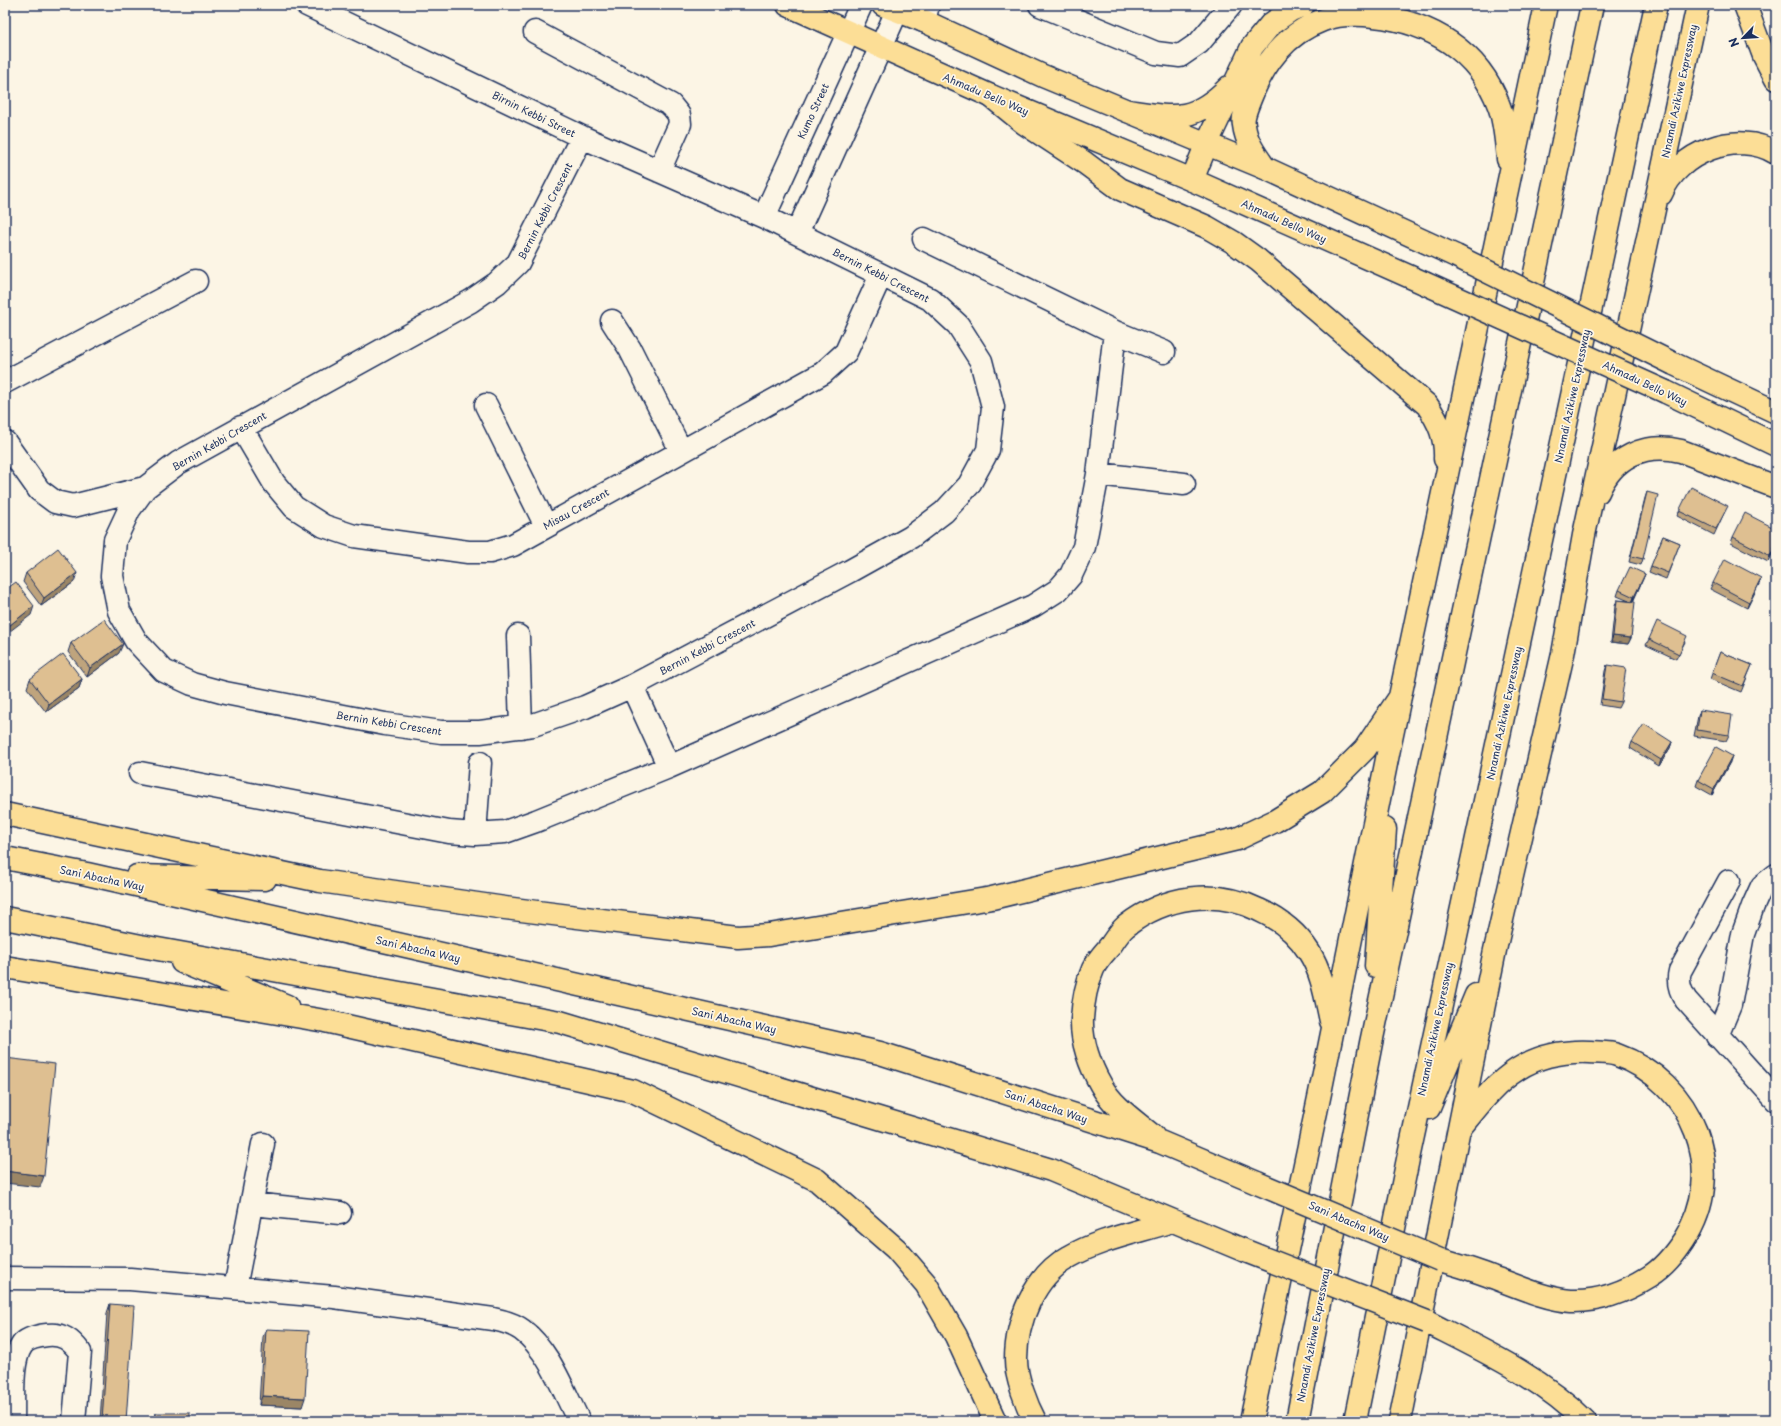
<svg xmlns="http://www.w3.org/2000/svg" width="1781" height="1426" font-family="'Playpen Sans',sans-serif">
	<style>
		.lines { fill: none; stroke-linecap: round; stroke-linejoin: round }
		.minor-casing { stroke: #1b2f5e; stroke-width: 25 }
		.major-casing { stroke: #1b2f5e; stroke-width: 25 }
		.highway-casing { stroke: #1b2f5e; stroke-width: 25 }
		.minor { stroke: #fcf5e5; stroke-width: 22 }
		.major { stroke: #fcde96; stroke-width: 22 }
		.highway { stroke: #fcde96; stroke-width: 22 }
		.major-bridge-casing { stroke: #1b2f5e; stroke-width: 25; stroke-linecap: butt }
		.highway-bridge-casing { stroke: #1b2f5e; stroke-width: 25; stroke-linecap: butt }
		.major-bridge { stroke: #fcde96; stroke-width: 22 }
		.highway-bridge { stroke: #fcde96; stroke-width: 22 }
		.wall { fill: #bfa47d; stroke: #1b2f5e }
		.shaded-wall { fill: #9b8666; stroke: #1b2f5e }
		.building { fill: #debf91; stroke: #1b2f5e }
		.labels { text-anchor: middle; stroke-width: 3.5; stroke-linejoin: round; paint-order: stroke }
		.street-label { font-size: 10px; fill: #1b2f5e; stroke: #fcf5e5 }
	</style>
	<rect width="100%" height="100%" fill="#fcf5e5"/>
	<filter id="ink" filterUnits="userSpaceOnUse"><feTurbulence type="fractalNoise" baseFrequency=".025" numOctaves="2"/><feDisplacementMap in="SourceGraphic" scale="8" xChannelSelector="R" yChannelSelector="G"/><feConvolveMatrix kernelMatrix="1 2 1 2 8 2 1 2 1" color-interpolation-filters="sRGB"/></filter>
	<g filter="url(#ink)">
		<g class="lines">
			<defs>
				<path id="minor" d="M307,5L582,137L764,217L930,299L958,325L981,361L993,407L988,450L969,485L944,512L911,537L850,571L632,686L585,707L533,725L480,732H441L385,724L225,693L192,684L164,671L136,641L119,611L112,576L115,540L129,510L145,488L178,463L471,301L497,283L518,263L582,137
					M1040,5L1156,53L1180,56L1199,43L1231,5
					M924,21L928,5
					M535,32L671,105L679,115L680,124L659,171
					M764,217L861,5
					M797,233L897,11
					M924,239L1115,332L1164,352
					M612,321L630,349L681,451
					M5,382L196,281
					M486,405L546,526
					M241,427L274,483L294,507L324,526L354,536L468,552H490L513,545L823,373L846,352L881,275
					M5,442L39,490L55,502L73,506L145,488
					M1098,474L1184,484
					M518,636L521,727
					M632,686L669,767
					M140,773L449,832L475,834L505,832L536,821L669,767L1033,606L1058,590L1071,575L1084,547L1098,474L1115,332
					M475,834L480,763
					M1729,881L1680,971C1677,982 1680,991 1686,1000L1776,1100
					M1717,1036L1730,1005L1743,934L1753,906L1762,886L1776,875
					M252,1204L340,1213
					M5,1278L130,1279L334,1297L493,1319C503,1321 514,1324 522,1330C550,1351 563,1391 579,1421
					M235,1288L263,1144
					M13,1421C14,1400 10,1362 22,1345C27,1338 38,1336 47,1335C62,1333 71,1340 80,1352L74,1421"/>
				<path id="major" d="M788,5L991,96L1192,180L1424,283
					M883,5L924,21L1043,76L1265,168L1456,256
					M1674,364L1776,412
					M1666,392L1776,445"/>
				<path id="highway" d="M1745,5L1764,56L1776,79
					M991,96L1024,123L1085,163L1120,189L1207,227L1233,242L1258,260L1427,405C1439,422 1446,438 1445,459
					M1128,111C1175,118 1193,123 1229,87
					M1265,168C1256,155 1246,142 1244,125C1242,117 1247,107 1250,99C1264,63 1285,34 1323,20C1339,14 1357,14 1374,16C1430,22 1479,51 1499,106C1505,122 1506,142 1508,159
					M1192,180L1207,143L1252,47L1271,24L1291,10L1303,5
					M1661,194C1678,152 1737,129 1776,153
					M1598,492C1613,457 1644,442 1681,451L1776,487
					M5,814L320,881L505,908L738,937L769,935L992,898L1237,839L1275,821L1322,792L1365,749L1400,697
					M5,858L87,874L880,1053L1160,1142L1257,1183
					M137,876L265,879
					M5,918L141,946L560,1022L1051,1170L1243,1250
					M182,962L287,1006
					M1376,966L1385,829
					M5,967L325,1021L633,1091L817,1180L896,1249L926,1284L956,1336L995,1421
					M1429,1108L1476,995
					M1153,1136C1135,1121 1112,1106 1101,1085C1090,1066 1081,1041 1082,1019C1083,1002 1086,985 1093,969C1097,960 1105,952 1111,945C1115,939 1120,931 1126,926C1165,896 1215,888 1259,910C1279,919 1297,933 1309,952C1322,972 1326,998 1331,1021
					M1440,1260C1457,1265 1475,1270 1492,1277C1517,1286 1545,1299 1571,1301C1600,1302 1625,1292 1649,1277C1664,1268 1674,1255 1684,1240C1729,1171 1693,1082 1617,1055C1609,1052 1599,1053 1590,1052C1565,1051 1540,1055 1518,1069C1494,1084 1478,1106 1460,1128
					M1427,1322C1482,1350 1541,1377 1585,1421
					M1035,1421C1027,1406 1016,1378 1016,1360C1016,1322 1034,1276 1069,1257C1100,1239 1139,1232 1172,1221
					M1251,1421L1320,1093L1390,744L1546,5
					M1297,1421L1371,1043L1592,5
					M1355,1421L1408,1159L1656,5
					M1400,1421L1495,950L1563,654L1584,535L1698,5"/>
			</defs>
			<use href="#minor" class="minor-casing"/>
			<use href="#major" class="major-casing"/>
			<use href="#highway" class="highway-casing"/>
			<use href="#minor" class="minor"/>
			<use href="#major" class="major"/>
			<use href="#highway" class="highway"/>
			<defs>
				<path id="major-bridge" d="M1456,256L1674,364
					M1424,283L1666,392"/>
				<path id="highway-bridge" d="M1257,1183L1440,1260
					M1243,1250L1427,1322"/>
			</defs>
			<use href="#major-bridge" class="major-bridge-casing"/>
			<use href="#highway-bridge" class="highway-bridge-casing"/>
			<use href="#major-bridge" class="major-bridge"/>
			<use href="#highway-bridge" class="highway-bridge"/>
		</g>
		<path class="wall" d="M1647,492L1643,559L1641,565L1629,562L1645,498Z
			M1679,511H1725L1714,535L1677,516Z
			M1663,536L1680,543L1666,579L1649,572Z
			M1733,537L1776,546L1768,562L1731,543Z
			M26,573L74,582L41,606L23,582Z
			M1645,574L1633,602L1631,638L1628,644L1611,642L1615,606L1617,600L1629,601L1617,596L1619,590Z
			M1713,583L1759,584L1747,608L1710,589Z
			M1649,639L1685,642L1676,659L1646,645Z
			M71,643L119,653L87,677L68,652Z
			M1720,652L1752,665L1741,692L1710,679Z
			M1607,665L1621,702L1618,708L1600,705L1605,671Z
			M30,679H82L79,688L46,712L27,688Z
			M1700,710L1729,735L1726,741L1694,736L1698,716Z
			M1632,742H1672L1670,748L1659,766L1630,748Z
			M1730,762L1712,795L1696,786L1698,780Z
			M110,1304L126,1421H100L107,1313Z
			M266,1329L302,1407L259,1405L263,1337Z
			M156,1413L190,1421H153Z"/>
		<path class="shaded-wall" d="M1776,544V546L1768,562L1770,556Z
			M77,573L74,582L41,606L44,598Z
			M1645,574L1643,579L1632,603L1634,597Z
			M1761,578L1759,584L1747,608L1749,602Z
			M34,606L31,615L5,635V629Z
			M1613,636L1631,638L1628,644L1611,642Z
			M123,644L119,653L87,677L90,668Z
			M82,679L79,688L46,712L49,704Z
			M1672,742L1670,748L1659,766L1661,760Z
			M1732,756L1730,762L1712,795L1714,789Z
			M5,1171L44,1176L40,1187L5,1183Z
			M262,1396L305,1398L302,1407L259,1405Z"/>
		<path class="building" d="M1691,487L1728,506L1716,529L1679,511Z
			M1647,492L1658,495L1643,559L1631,556Z
			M1745,513L1776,529V544L1770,556L1733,537Z
			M1663,536L1680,543L1668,573L1651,566Z
			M58,548L77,573L44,598L26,573Z
			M1725,559L1761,578L1749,602L1713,583Z
			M1630,567L1645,574L1634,597L1619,590Z
			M16,582L34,606L5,629V590Z
			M1617,600L1635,602L1631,638L1613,636Z
			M104,619L123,644L90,668L71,643Z
			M1657,621L1687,636L1679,654L1649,639Z
			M1720,652L1752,665L1743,686L1712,673Z
			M63,654L82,679L49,704L30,679Z
			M1607,665L1626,668L1621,702L1602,699Z
			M1700,710L1732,715L1729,735L1697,730Z
			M1644,724L1672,742L1661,760L1632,742Z
			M1716,747L1732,756L1714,789L1698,780Z
			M5,1058L55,1064L44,1176L5,1171Z
			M110,1304L134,1306L126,1421H102Z
			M266,1329L309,1331L305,1398L262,1396Z
			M156,1413H190V1421H156Z"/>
	</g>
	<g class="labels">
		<g class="street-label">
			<text transform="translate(1679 91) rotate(-78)" y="4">Nnamdi Azikiwe Expressway</text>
			<text transform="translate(986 94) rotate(23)" y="4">Ahmadu Bello Way</text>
			<text transform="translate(813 111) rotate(-65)" y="4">Kumo Street</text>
			<text transform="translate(534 114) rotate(26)" y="4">Birnin Kebbi Street</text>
			<text transform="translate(545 211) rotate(-63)" y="4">Bernin Kebbi Crescent</text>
			<text transform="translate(1284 221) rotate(24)" y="4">Ahmadu Bello Way</text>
			<text transform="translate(881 275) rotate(27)" y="4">Bernin Kebbi Crescent</text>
			<text transform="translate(1645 383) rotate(25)" y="4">Ahmadu Bello Way</text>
			<text transform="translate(1572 396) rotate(-78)" y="4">Nnamdi Azikiwe Expressway</text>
			<text transform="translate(219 441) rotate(-30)" y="4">Bernin Kebbi Crescent</text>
			<text transform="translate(576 509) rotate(-29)" y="4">Misau Crescent</text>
			<text transform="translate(707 647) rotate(-28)" y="4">Bernin Kebbi Crescent</text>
			<text transform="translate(1504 713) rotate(-78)" y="4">Nnamdi Azikiwe Expressway</text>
			<text transform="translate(389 723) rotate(9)" y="4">Bernin Kebbi Crescent</text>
			<text transform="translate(102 878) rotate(12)" y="4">Sani Abacha Way</text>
			<text transform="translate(418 949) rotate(13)" y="4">Sani Abacha Way</text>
			<text transform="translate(734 1020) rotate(13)" y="4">Sani Abacha Way</text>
			<text transform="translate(1435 1029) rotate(-78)" y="4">Nnamdi Azikiwe Expressway</text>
			<text transform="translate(1046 1106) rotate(18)" y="4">Sani Abacha Way</text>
			<text transform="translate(1349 1221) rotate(23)" y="4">Sani Abacha Way</text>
			<text transform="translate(1313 1335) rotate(-79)" y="4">Nnamdi Azikiwe Expressway</text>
		</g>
	</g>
	<rect width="1781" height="1426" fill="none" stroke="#fcf5e5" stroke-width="20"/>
	<rect x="10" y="10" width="1761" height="1406" fill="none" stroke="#1b2f5e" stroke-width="1.5" filter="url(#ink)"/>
	<g transform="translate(1743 38) rotate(245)" stroke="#fcf5e5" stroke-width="3" paint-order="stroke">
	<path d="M0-3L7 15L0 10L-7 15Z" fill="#1b2f5e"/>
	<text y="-6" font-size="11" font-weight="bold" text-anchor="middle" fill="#1b2f5e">N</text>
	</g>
</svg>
